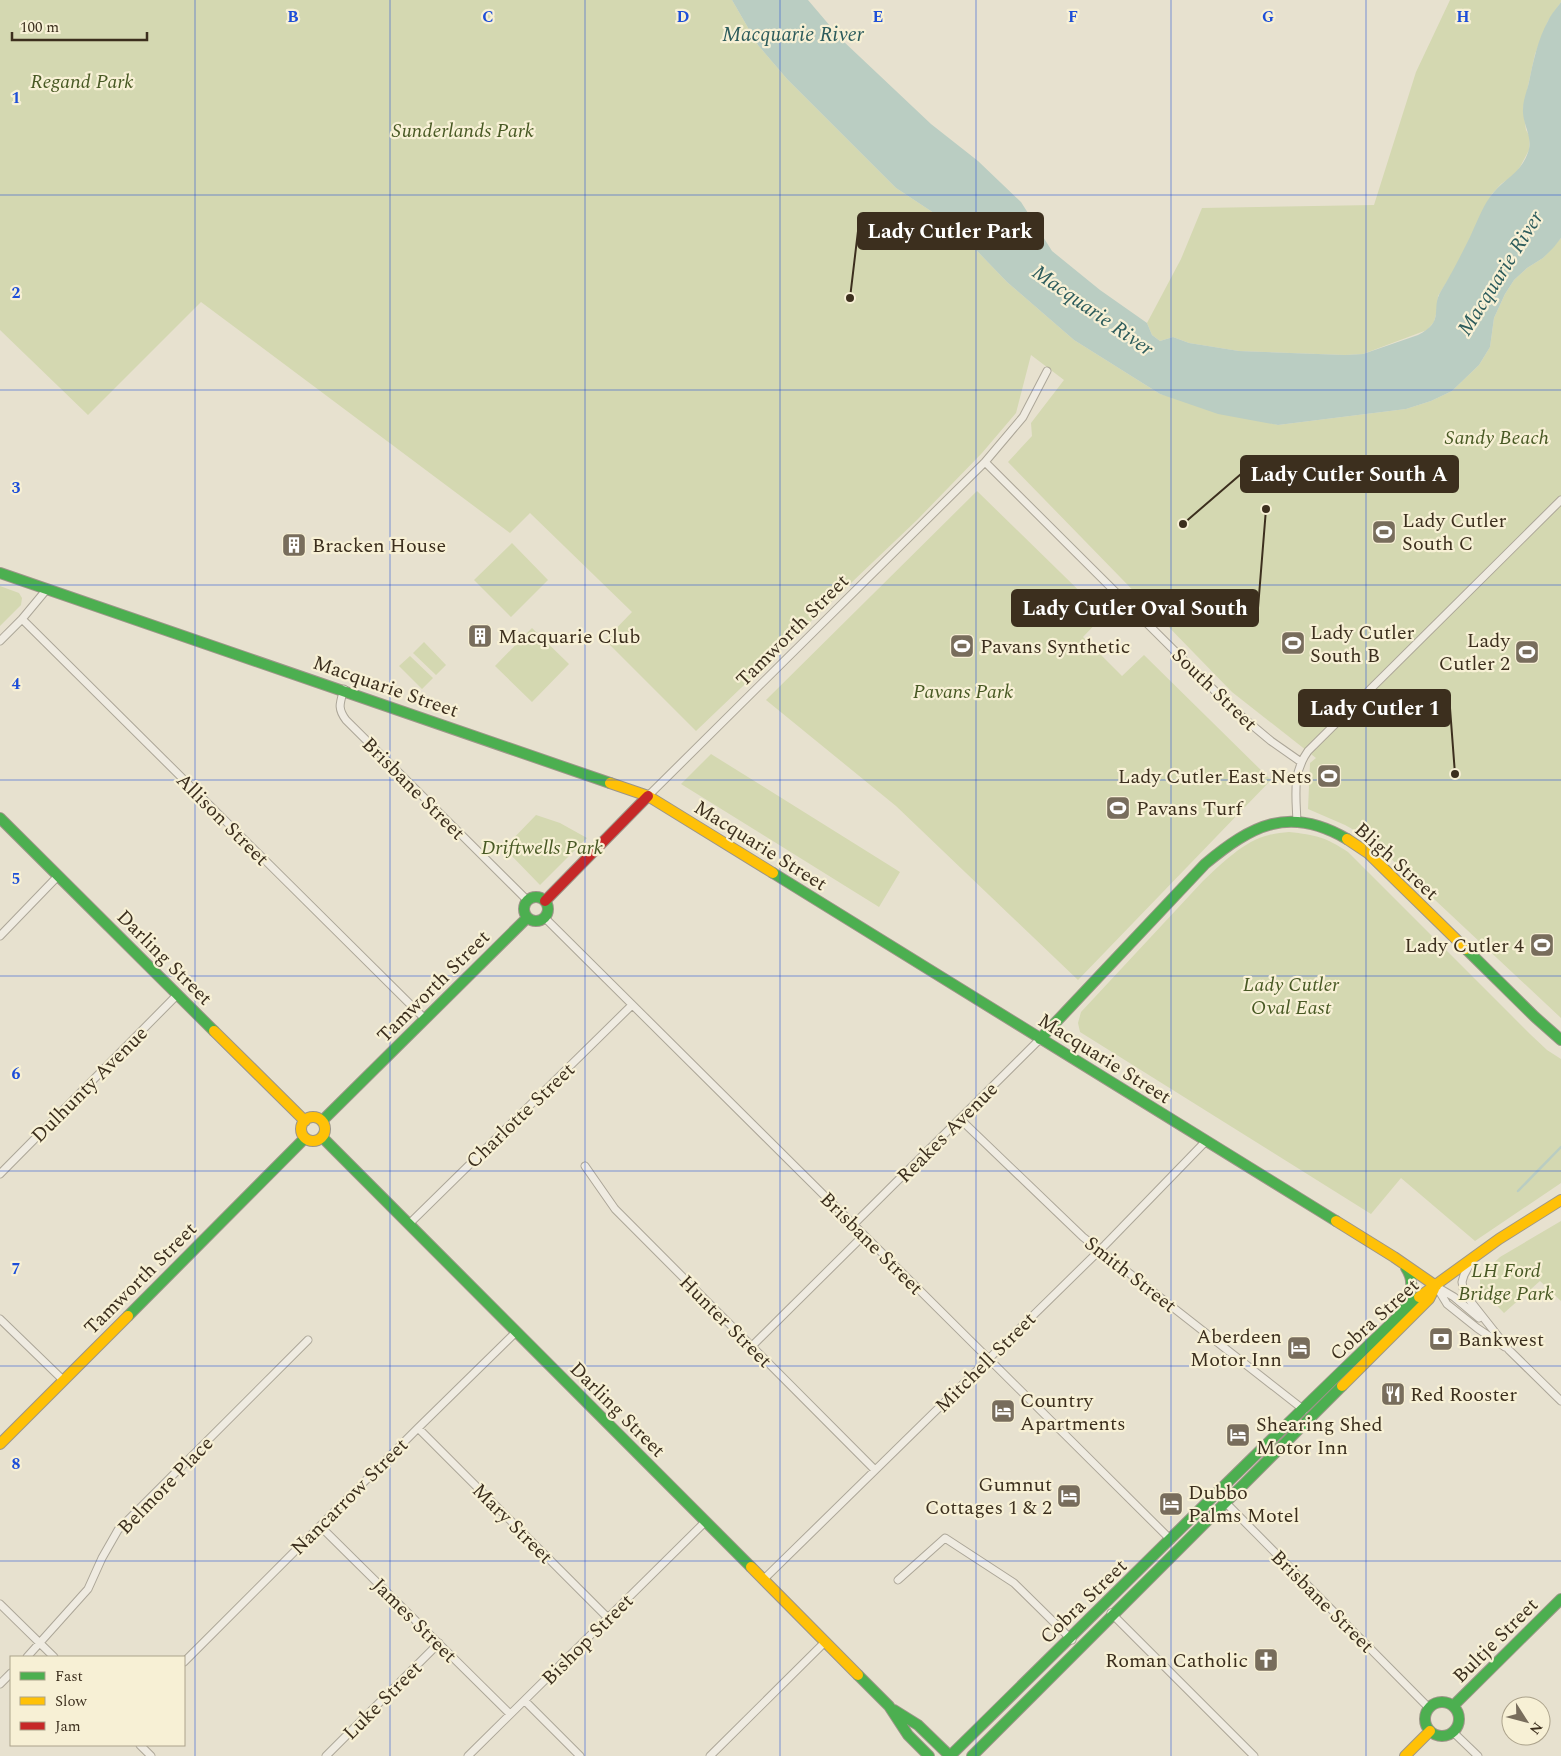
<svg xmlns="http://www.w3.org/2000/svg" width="1561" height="1756" font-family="Spectral,serif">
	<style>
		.green { fill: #d4d8b1 }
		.water { fill: #bacdc2 }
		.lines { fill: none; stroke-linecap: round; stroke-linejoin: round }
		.stream { stroke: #bacdc2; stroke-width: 2.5 }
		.street-casing { stroke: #aca698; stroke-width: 9 }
		.fast-casing { stroke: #9c9588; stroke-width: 12 }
		.slow-casing { stroke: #9c9588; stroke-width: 12 }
		.jam-casing { stroke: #9c9588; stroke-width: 12 }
		.street { stroke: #efebe1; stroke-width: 7 }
		.fast { stroke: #4caf50; stroke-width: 10 }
		.slow { stroke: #ffc107; stroke-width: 10 }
		.jam { stroke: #c62828; stroke-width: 10 }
		.grid { fill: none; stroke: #1d4ed8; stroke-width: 1; stroke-opacity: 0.55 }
		.labels { text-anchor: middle; stroke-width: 4.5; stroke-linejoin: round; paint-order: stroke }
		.park-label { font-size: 20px; font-style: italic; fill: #485924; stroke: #f7f0d5 }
		.poi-label { font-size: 20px; fill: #3c2f1e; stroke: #f7f0d5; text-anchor: start }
		.street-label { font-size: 20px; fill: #3c2f1e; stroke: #f7f0d5 }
		.water-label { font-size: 21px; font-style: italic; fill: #2d5c5c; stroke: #f7f0d5 }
		.grid-label { font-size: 16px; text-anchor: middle; font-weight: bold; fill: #1d4ed8; stroke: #f7f0d5; stroke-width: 4.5; stroke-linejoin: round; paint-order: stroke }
		.leader { fill: none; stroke: #3c2f1e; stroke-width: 2 }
		.callout-dot { fill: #3c2f1e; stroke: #f7f0d5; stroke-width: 2 }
		.callout { fill: #3c2f1e; stroke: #3c2f1e; stroke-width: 2 }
		.callout-label { font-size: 21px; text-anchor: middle; font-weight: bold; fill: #fff }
	</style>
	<rect width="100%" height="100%" fill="#e7e1cf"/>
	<path class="green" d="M0,0H732L758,45L787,79L896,188L952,225L1007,282L1074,340L1160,394L1278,425L1406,409L1431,401L1452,391L1479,365L1490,347L1494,318L1505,294L1514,280L1527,268L1543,258L1561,238V1018L1370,839L1345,825L1308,809L1310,763L1316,758L1232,692L1008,462L1032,436L1031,423L1064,380L1031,355L1016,413L982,453L917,520L696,731L605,640L632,612L530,513L510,533L201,302L88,415L0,330Z
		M1450,0H1561V2L1548,21L1535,54L1523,109L1526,130L1530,137L1529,150L1520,167L1514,175L1501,184L1492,194L1456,267L1438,296L1437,310L1434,322L1427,330L1363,354L1345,355L1239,351L1189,343L1173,337L1160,341L1152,335L1147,323L1181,259L1202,208L1374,205L1416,72Z
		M977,491L1104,615L1083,637L1122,676L1144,655L1271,780L1078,980L896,806L766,700Z
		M512,543L548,580L511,617L474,580Z
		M0,586L19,593L22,598L21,605L0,626Z
		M532,628L569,664L532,702L495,666Z
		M424,642L446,665L436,675L413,653Z
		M410,656L433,678L422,689L399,666Z
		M711,754L900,872L879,907L681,784Z
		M536,815L560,823L587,838L540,885L504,848Z
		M1289,832C1316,835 1325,837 1348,852L1530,1034L1547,1050L1561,1059V1183L1475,1241L1401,1178L1371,1214L1080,1032L1078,1023L1081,1012L1203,881C1220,865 1245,840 1269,835C1276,833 1282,833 1289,832Z
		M1561,1221V1301L1540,1281L1504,1313L1480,1288V1276L1500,1257Z"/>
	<path class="water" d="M732,0H808L842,40L931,124L978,161L1021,202L1052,251L1100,290L1147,323L1152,335L1160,341L1173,337L1189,343L1239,351L1345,355L1363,354L1418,335C1446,321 1430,309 1441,291C1452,273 1461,255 1470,237C1477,222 1483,205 1493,193C1506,177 1523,172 1529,149C1532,135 1522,123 1523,109C1523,100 1527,91 1529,82C1533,62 1538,39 1548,21C1551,14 1557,8 1561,2V238L1554,247L1543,258L1527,268L1514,280L1505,294L1494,318L1490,347L1479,365L1452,391L1431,401L1406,409L1278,425L1218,414L1160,394L1074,340L1007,282L952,225L896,188L787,79L758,45Z"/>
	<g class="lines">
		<path class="stream" d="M1518,1191L1561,1147"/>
		<defs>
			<path id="street" d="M985,462L1234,710L1271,741L1301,762
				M22,619L425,1019
				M0,641L22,619L47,589
				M344,689C340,703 337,708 346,720L527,900
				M648,796L985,462L1023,417L1047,371
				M1297,822C1296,796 1292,773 1308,751L1561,500
				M545,918L1171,1540
				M0,936L58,876
				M960,1119L1083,1237L1304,1410
				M585,1166L615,1209L875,1470
				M0,1174L178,994
				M409,1224L632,1005
				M853,1225L1040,1039
				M1470,1264L1464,1275L1462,1282L1464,1293L1509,1350L1561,1401
				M1436,1286L1447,1304L1477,1328L1505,1347
				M1437,1287L1454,1297L1479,1318
				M0,1319L63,1380
				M752,1346L864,1235
				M418,1428L608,1618
				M1225,1502L1429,1708
				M320,1526L510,1714
				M763,1580L1105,1245L1206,1141
				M898,1580L945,1538L1014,1583L1072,1640
				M0,1604L54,1657
				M1111,1613L1254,1756
				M27,1657L88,1589L102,1558L118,1530L308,1340
				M184,1662L418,1428L516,1332
				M0,1684L11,1673
				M525,1701L580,1756
				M1453,1732L1478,1756
				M140,1745L151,1756
				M326,1756L439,1643
				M468,1756L705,1522
				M710,1756L825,1642"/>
			<path id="fast" d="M0,573L610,783
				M0,818L214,1031
				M773,873L1336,1221
				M524 909a12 12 0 1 1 24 0a12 12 0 1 1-24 0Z
				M1466,949L1535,1017L1561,1040
				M1040,1039L1205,864C1252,825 1289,805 1347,839
				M322,1121L527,918
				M322,1137L751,1567
				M1402,1309C1410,1295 1416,1283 1406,1268
				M128,1316L305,1138
				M858,1675L889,1706L908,1735L929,1756
				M1425 1719a17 17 0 1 1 34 0a17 17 0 1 1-34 0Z
				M1453,1706L1561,1599
				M894,1710L918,1725L950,1756
				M950,1756C1106,1603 1260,1448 1419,1297
				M972,1756L1342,1386"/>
			<path id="slow" d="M610,783L648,796L773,873
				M1347,839L1368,853L1466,949
				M214,1031L305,1121
				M301 1129a12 12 0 1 1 24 0a12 12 0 1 1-24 0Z
				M1336,1221L1394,1257L1436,1286
				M1419,1297L1499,1239L1561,1200
				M1342,1386L1429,1299L1434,1289
				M0,1444L128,1316
				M751,1567L858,1675
				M1405,1756L1430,1731"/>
			<path id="jam" d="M545,901L648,796"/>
		</defs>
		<use href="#street" class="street-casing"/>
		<use href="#fast" class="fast-casing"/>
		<use href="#slow" class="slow-casing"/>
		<use href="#jam" class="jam-casing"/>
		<use href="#street" class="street"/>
		<use href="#fast" class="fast"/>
		<use href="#slow" class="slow"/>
		<use href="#jam" class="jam"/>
	</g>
	<path class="grid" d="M195,0V1756M390,0V1756M585,0V1756M780,0V1756M976,0V1756M1171,0V1756M1366,0V1756M0,195H1561M0,390H1561M0,585H1561M0,780H1561M0,976H1561M0,1171H1561M0,1366H1561M0,1561H1561"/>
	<defs>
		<symbol id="stadium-square" viewBox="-11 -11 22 22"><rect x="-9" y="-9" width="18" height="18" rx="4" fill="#786d5c" stroke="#f7f0d5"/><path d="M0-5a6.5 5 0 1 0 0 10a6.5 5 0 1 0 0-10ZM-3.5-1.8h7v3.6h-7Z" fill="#fff"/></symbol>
		<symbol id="building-square" viewBox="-11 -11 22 22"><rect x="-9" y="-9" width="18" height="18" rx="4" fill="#786d5c" stroke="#f7f0d5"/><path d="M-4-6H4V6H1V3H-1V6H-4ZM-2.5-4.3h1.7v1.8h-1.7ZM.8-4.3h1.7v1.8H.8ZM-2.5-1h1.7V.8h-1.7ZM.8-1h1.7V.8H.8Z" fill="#fff"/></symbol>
		<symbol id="bank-square" viewBox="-11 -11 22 22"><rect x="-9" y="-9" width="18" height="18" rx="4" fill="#786d5c" stroke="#f7f0d5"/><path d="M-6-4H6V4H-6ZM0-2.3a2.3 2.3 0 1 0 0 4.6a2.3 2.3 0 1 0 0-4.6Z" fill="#fff"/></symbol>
		<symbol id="hotel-square" viewBox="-11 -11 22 22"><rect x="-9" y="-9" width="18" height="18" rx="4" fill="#786d5c" stroke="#f7f0d5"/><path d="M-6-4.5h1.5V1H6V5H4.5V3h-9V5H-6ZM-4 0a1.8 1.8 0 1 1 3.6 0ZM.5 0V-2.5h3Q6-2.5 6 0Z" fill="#fff"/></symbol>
		<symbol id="restaurant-square" viewBox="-11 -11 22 22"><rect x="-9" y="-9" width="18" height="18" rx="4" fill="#786d5c" stroke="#f7f0d5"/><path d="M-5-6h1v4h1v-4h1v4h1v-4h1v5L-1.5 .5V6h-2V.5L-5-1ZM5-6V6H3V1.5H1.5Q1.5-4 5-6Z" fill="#fff"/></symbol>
		<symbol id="church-square" viewBox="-11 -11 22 22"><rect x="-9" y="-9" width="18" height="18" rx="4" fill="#786d5c" stroke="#f7f0d5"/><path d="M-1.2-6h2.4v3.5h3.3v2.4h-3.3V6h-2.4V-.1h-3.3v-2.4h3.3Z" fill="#fff"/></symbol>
	</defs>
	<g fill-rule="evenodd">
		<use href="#stadium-square" x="1370" y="518" width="28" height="28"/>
		<use href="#building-square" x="280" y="531" width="28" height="28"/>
		<use href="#building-square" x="466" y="622" width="28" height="28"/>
		<use href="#stadium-square" x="1279" y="629" width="28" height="28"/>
		<use href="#stadium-square" x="948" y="632" width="28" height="28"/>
		<use href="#stadium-square" x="1513" y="638" width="28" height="28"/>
		<use href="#stadium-square" x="1315" y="762" width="28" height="28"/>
		<use href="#stadium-square" x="1104" y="794" width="28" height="28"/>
		<use href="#stadium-square" x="1528" y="931" width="28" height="28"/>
		<use href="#bank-square" x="1427" y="1325" width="28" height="28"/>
		<use href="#hotel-square" x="1285" y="1334" width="28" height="28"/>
		<use href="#restaurant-square" x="1379" y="1380" width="28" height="28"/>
		<use href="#hotel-square" x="989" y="1397" width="28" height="28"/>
		<use href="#hotel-square" x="1224" y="1421" width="28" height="28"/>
		<use href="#hotel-square" x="1055" y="1482" width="28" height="28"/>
		<use href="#hotel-square" x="1157" y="1490" width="28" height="28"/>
		<use href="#church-square" x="1252" y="1646" width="28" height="28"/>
	</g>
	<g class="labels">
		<g class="park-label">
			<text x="82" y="88">Regand Park</text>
			<text x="463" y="137">Sunderlands Park</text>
			<text x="1497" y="444">Sandy Beach</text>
			<text x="963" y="698">Pavans Park</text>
			<text x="542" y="854">Driftwells Park</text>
			<text x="1291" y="991">Lady Cutler<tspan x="1291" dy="23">Oval East</tspan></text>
			<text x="1506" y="1277">LH Ford<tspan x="1506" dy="23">Bridge Park</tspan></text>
		</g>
		<g class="poi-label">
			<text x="1402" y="527">Lady Cutler<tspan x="1402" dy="23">South C</tspan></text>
			<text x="312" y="552">Bracken House</text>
			<text x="1310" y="639">Lady Cutler<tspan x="1310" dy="23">South B</tspan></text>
			<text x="498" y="643">Macquarie Club</text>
			<text x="1510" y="647" text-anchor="end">Lady<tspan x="1510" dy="23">Cutler 2</tspan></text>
			<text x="980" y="653">Pavans Synthetic</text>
			<text x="1312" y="783" text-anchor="end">Lady Cutler East Nets</text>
			<text x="1136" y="815">Pavans Turf</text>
			<text x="1524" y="952" text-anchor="end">Lady Cutler 4</text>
			<text x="1282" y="1343" text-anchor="end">Aberdeen<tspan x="1282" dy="23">Motor Inn</tspan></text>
			<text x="1458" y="1346">Bankwest</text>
			<text x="1410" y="1401">Red Rooster</text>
			<text x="1020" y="1407">Country<tspan x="1020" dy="23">Apartments</tspan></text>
			<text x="1256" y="1431">Shearing Shed<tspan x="1256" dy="23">Motor Inn</tspan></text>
			<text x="1052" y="1491" text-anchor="end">Gumnut<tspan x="1052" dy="23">Cottages 1 &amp; 2</tspan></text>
			<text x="1188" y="1499">Dubbo<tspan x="1188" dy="23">Palms Motel</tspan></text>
			<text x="1248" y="1667" text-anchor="end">Roman Catholic</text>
		</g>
		<g class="street-label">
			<text transform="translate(792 630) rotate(-45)" y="7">Tamworth Street</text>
			<text transform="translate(386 686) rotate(19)" y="7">Macquarie Street</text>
			<text transform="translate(1215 689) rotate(44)" y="7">South Street</text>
			<text transform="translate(414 788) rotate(45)" y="7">Brisbane Street</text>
			<text transform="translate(223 819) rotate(45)" y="7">Allison Street</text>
			<text transform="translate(761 845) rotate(32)" y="7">Macquarie Street</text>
			<text transform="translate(1397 861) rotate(42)" y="7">Bligh Street</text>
			<text transform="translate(165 957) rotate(45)" y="7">Darling Street</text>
			<text transform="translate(433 986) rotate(-45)" y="7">Tamworth Street</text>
			<text transform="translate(1105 1058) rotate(32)" y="7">Macquarie Street</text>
			<text transform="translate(89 1084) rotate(-45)" y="7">Dulhunty Avenue</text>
			<text transform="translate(520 1115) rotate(-44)" y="7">Charlotte Street</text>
			<text transform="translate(947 1132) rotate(-45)" y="7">Reakes Avenue</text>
			<text transform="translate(872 1243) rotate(45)" y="7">Brisbane Street</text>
			<text transform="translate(1131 1274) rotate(38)" y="7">Smith Street</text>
			<text transform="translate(140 1278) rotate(-45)" y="7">Tamworth Street</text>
			<text transform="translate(1374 1319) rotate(-42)" y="7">Cobra Street</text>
			<text transform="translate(726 1321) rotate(45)" y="7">Hunter Street</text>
			<text transform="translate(985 1362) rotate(-45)" y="7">Mitchell Street</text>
			<text transform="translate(618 1409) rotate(45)" y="7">Darling Street</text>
			<text transform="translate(165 1485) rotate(-46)" y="7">Belmore Place</text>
			<text transform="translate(349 1496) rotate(-45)" y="7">Nancarrow Street</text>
			<text transform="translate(513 1523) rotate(45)" y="7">Mary Street</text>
			<text transform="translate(1083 1601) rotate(-44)" y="7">Cobra Street</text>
			<text transform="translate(1323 1601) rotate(45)" y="7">Brisbane Street</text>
			<text transform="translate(415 1620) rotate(45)" y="7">James Street</text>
			<text transform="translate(587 1639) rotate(-45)" y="7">Bishop Street</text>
			<text transform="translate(1495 1640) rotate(-45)" y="7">Bultje Street</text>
			<text transform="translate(382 1700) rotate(-45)" y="7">Luke Street</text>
		</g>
		<g class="water-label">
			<text x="793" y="41">Macquarie River</text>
			<text transform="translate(1500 273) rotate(-58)" y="7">Macquarie River</text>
			<text transform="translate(1093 310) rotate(35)" y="7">Macquarie River</text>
		</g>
	</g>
	<g class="grid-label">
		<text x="293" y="22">B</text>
		<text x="488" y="22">C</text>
		<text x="683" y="22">D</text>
		<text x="878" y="22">E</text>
		<text x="1073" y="22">F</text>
		<text x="1268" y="22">G</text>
		<text x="1463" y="22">H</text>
		<text x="16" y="103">1</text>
		<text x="16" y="298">2</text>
		<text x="16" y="493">3</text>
		<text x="16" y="689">4</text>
		<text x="16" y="884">5</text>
		<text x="16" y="1079">6</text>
		<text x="16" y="1274">7</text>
		<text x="16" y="1469">8</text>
	</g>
	<path class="leader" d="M850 298L858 231M1183 524L1241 474M1266 509L1258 608M1455 774L1450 708"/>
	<g class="callout-dot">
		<circle cx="850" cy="298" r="5"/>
		<circle cx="1183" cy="524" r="5"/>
		<circle cx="1266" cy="509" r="5"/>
		<circle cx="1455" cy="774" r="5"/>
	</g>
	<g class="callout">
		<rect x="858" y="213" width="185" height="36" rx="5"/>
		<rect x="1241" y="456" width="217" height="36" rx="5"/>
		<rect x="1012" y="590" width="246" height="36" rx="5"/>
		<rect x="1299" y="690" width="151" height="36" rx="5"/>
	</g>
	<g class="callout-label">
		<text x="950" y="238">Lady Cutler Park</text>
		<text x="1349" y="481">Lady Cutler South A</text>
		<text x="1135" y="615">Lady Cutler Oval South</text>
		<text x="1375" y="715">Lady Cutler 1</text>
	</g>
	<rect x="10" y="1656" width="175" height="90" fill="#f7f0d5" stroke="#aca38c"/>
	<rect x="20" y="1672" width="25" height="8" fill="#4caf50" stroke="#aca38c"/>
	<text x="55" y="1681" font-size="15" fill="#3c2f1e">Fast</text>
	<rect x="20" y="1697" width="25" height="8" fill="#ffc107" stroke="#aca38c"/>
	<text x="55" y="1706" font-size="15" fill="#3c2f1e">Slow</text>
	<rect x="20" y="1722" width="25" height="8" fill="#c62828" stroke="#aca38c"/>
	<text x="55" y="1731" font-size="15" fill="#3c2f1e">Jam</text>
	<g transform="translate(1526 1721) rotate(126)"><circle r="24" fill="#f7f0d5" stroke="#aca38c"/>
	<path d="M0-4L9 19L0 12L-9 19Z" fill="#786d5c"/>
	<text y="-8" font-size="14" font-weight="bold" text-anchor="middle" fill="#3c2f1e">N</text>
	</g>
	<path d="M12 32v8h135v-8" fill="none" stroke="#3c2f1e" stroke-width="2.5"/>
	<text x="20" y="32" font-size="15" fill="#3c2f1e" stroke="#f7f0d5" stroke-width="4" paint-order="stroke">100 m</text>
</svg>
